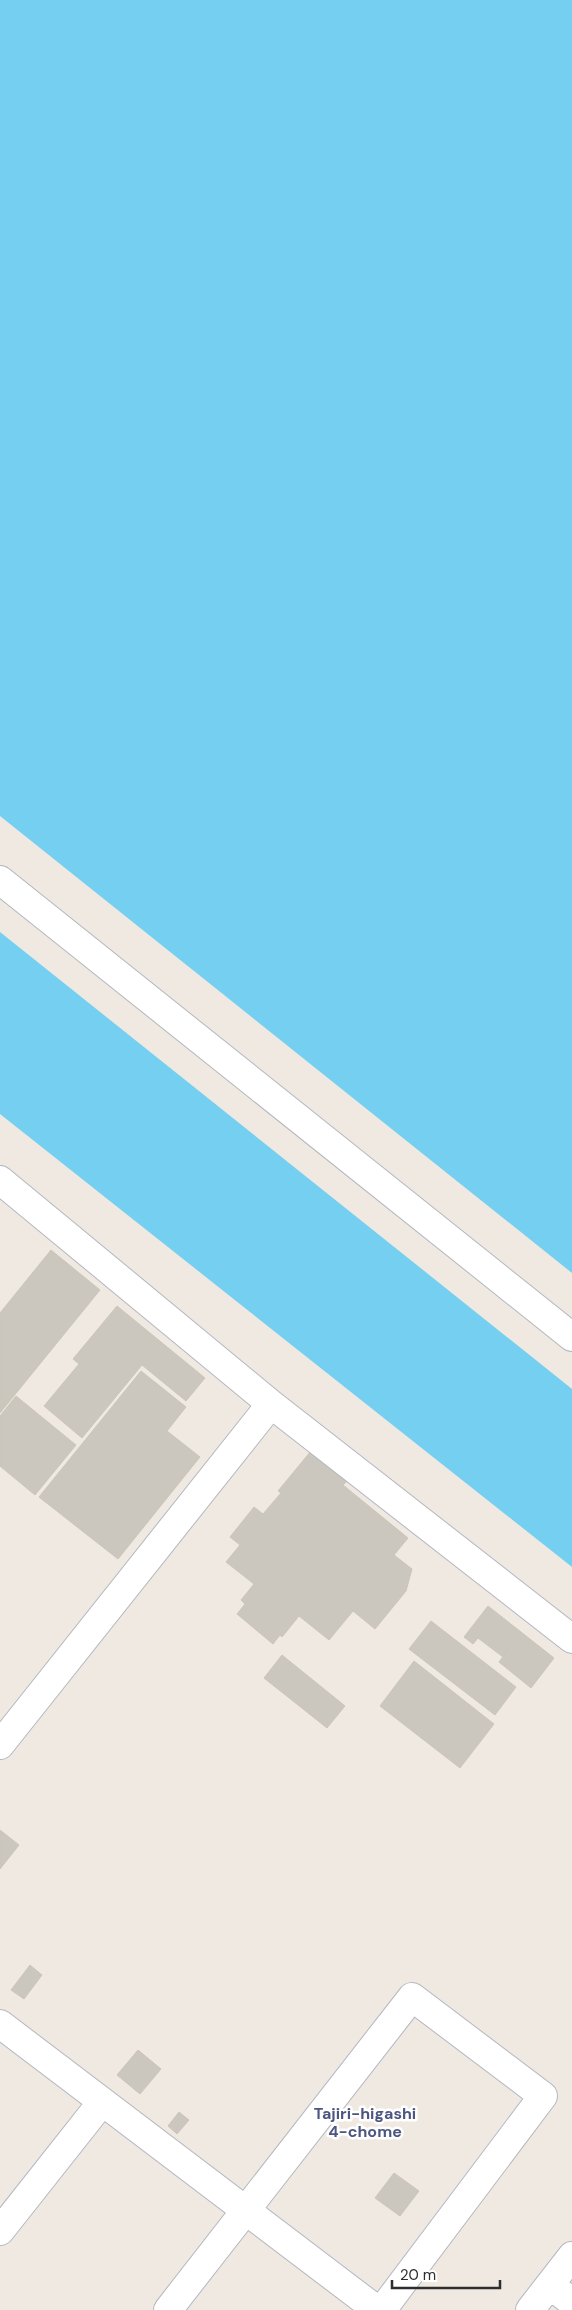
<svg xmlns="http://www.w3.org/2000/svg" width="572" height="2310" font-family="'DM Sans',sans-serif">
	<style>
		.water { fill: #75cff0 }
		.building { fill: #cbc7bf; stroke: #cbc5ba }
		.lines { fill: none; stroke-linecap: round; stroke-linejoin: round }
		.street-casing { stroke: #b4b7c1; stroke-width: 30 }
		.street { stroke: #fff; stroke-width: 28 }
		.labels { text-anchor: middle; stroke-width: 5; stroke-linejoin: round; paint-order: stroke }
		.neighbourhood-label { font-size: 16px; font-weight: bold; fill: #4d5680; stroke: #fff }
	</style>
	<rect width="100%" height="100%" fill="#efe9e1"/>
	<path class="water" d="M0,0H572V1273L0,816Z
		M0,932L572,1389V1567L0,1114Z"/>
	<path class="building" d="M51,1250L100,1290L0,1413V1313Z
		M117,1306L205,1378L186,1401L142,1365L82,1438L44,1406L79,1364L73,1359Z
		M141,1371L186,1407L167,1431L200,1457L118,1559L39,1497Z
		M16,1396L76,1445L35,1495L0,1466V1416Z
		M311,1451L347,1481L343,1485L408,1538L394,1555L412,1569L406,1591L375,1629L353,1611L329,1640L299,1616L282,1637L280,1635L273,1644L237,1614L245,1604L241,1600L254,1584L226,1562L240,1545L230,1537L254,1507L263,1514L281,1493L278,1491Z
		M488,1606L521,1632L503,1657L478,1638L473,1644L464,1637Z
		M431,1621L516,1687L495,1715L409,1649Z
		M521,1632L554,1658L531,1688L499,1662Z
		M282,1655L345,1706L327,1728L264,1678Z
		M414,1661L494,1724L460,1768L380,1706Z
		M0,1830L19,1845L0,1869Z
		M30,1965L42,1975L24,1999L11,1990Z
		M138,2050L161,2069L140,2094L117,2075Z
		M179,2112L189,2120L177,2134L168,2126Z
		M394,2173L419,2191L400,2216L375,2198Z"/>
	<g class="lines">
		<defs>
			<path id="street" d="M0,880L572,1337
				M0,1180L271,1404L572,1639
				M0,1745L271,1404
				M0,2024L377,2310
				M0,2231L102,2102
				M550,2285L572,2302
				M168,2310L412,1997L543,2096L382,2310
				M530,2310L572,2256"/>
		</defs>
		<use href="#street" class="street-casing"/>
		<use href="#street" class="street"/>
	</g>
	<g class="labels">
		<g class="neighbourhood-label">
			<text x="365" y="2119">Tajiri-higashi<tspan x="365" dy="18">4-chome</tspan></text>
		</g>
	</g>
	<path d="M392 2280v8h108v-8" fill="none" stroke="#2e2e2e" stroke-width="2.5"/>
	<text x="400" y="2280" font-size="15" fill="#2e2e2e" stroke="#ffffff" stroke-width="4" paint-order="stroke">20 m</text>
</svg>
